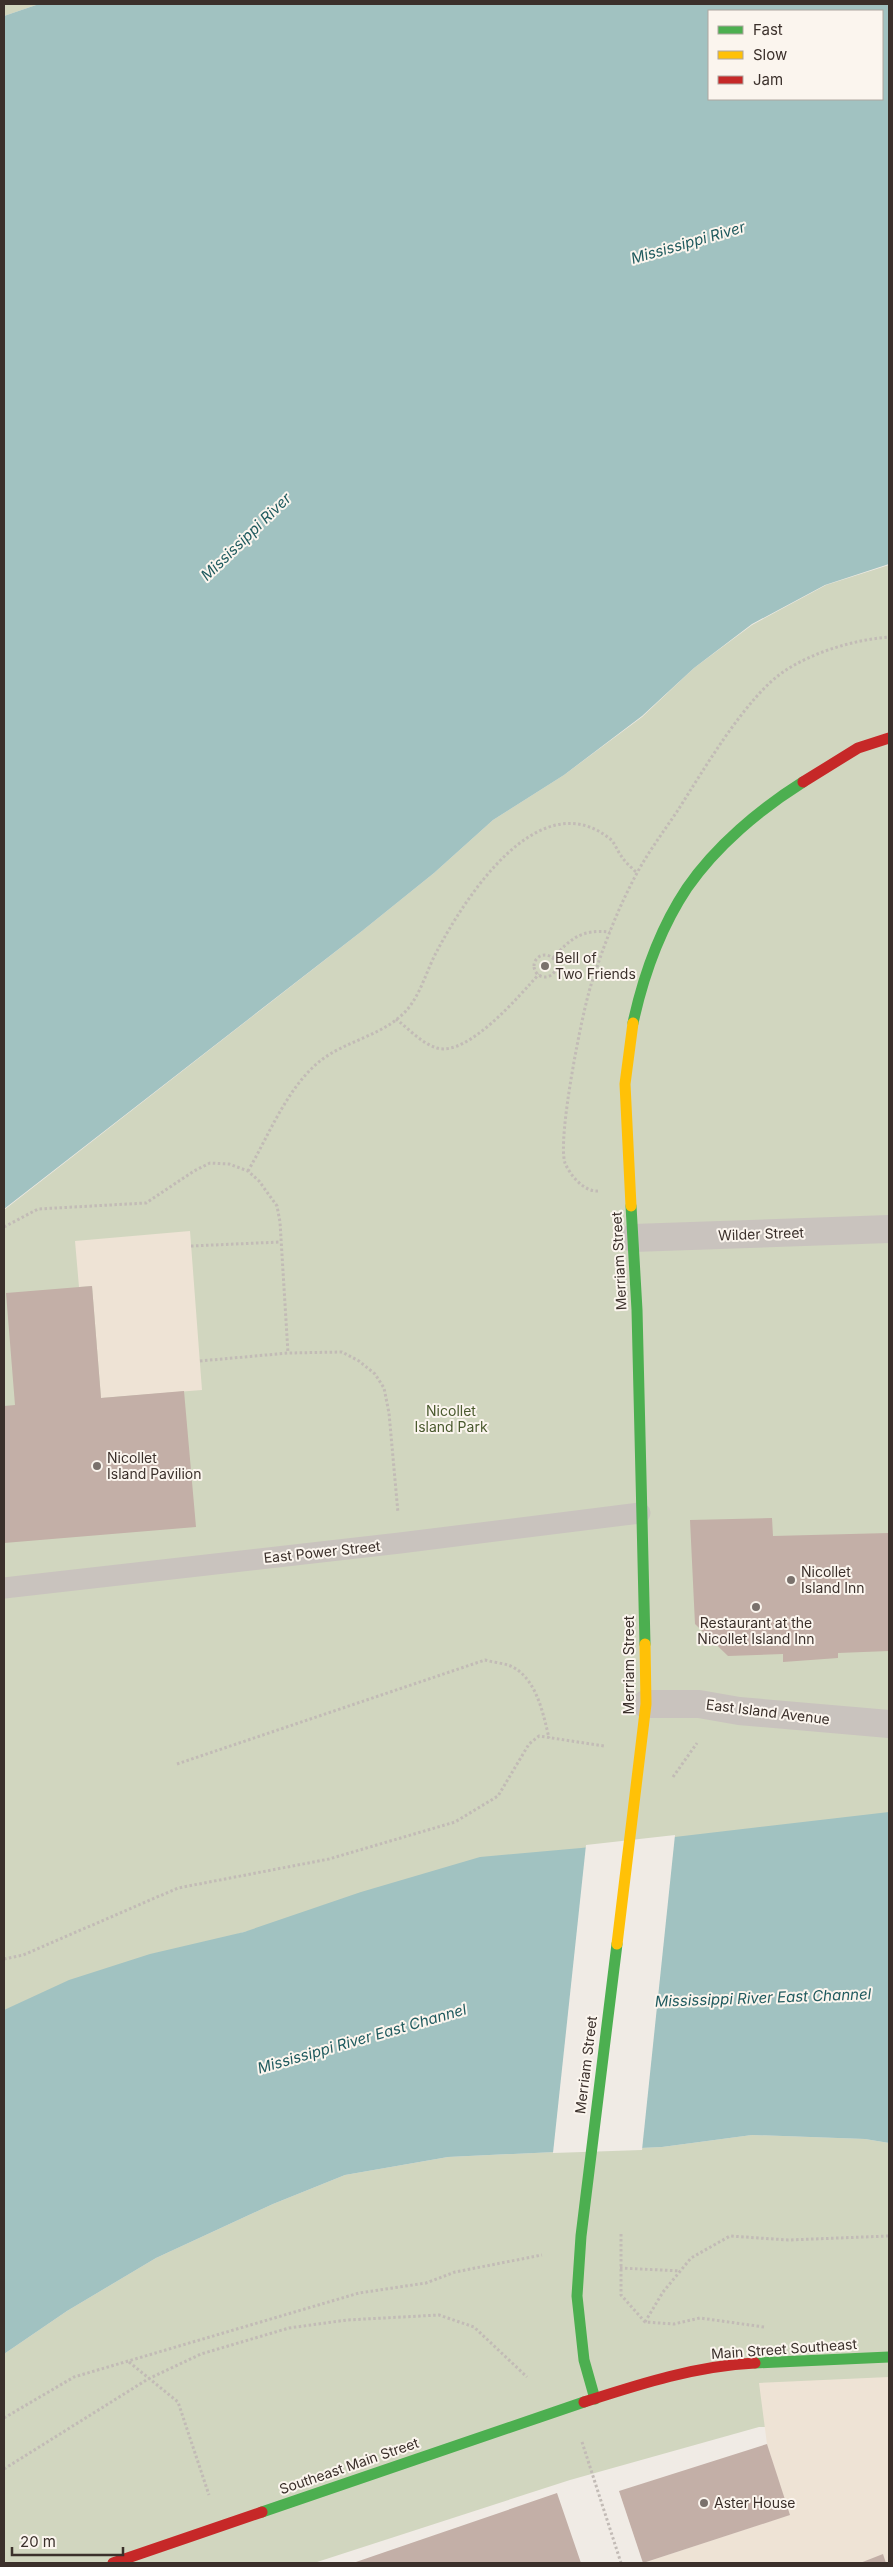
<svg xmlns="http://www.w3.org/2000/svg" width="893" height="2567" font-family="Inter,sans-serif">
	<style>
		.green { fill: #d1d6bf }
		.plaza { fill: #eee3d5 }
		.water { fill: #a1c2c1; fill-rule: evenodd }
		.pier { fill: #f0ebe5 }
		.building { fill: #c3afa7 }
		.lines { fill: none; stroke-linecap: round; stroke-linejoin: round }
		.path { stroke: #c2bbb6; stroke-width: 3; stroke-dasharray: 2.5 2.5; stroke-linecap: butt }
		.lane { stroke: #c9c3be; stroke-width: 21 }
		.street { stroke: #c9c3be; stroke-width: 28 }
		.fast { stroke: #4caf50; stroke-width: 11 }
		.slow { stroke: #ffc107; stroke-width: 11 }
		.jam { stroke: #c62828; stroke-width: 11 }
		.poi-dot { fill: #7a716c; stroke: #fbf5ee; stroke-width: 2 }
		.labels { text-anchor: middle; stroke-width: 4; stroke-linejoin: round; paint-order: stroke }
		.poi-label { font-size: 14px; fill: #3b302b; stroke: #fbf5ee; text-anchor: start }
		.street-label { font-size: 14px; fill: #3b302b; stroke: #fbf5ee }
		.park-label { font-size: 14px; fill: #4a5a2e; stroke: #fbf5ee }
		.water-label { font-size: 15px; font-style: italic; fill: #1f5a5e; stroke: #fbf5ee }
	</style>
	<rect width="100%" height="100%" fill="#f0ebe5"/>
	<path class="green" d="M4,4H39L4,16Z
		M889,565V1813L244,1932L4,2010V1210L362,931L434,873L493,820L564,775L642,717L694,668L752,625L826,585Z
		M752,2135L865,2139L889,2143V2425L759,2427L570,2480L314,2563H4V2354L67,2311L156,2258L273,2204L345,2175L448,2157L662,2147Z"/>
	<path class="plaza" d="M190,1231L202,1390L101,1398L92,1286L79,1287L75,1241Z
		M889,2377V2563H886L883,2555L860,2563H643L789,2515L767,2444L759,2383Z"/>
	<path class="water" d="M39,4H889V564L825,585L752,624L694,668L642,716L564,775L493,820L434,873L362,931L4,1209V16ZM709,11H882V99H709Z
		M889,1812V2143L865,2139L752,2135L662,2147L448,2157L345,2175L273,2204L156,2258L67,2311L4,2354V2010L69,1980L150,1954L244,1932L361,1892L480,1857L581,1848Z"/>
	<path class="pier" d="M675,1835L642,2150L553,2153L586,1845Z"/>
	<path class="building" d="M92,1286L101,1398L184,1391L196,1527L4,1543V1406L15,1405L6,1293Z
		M772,1518L773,1536L889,1533V1651L838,1653V1658L783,1662V1654L728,1656L695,1624L690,1520Z
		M767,2444L790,2515L643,2563L619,2491Z
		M557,2493L581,2563H353Z
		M883,2554L886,2563H860Z"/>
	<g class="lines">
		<path class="path" d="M534 966a11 11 0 1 1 22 0a11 11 0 1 1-22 0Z
			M553,958C571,938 582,929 610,932
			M396,1019C409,1029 421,1043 437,1048C468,1057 520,995 539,974
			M248,1171C269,1135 289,1083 324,1058C348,1041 381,1035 403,1014C420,998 426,971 437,951C465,898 538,783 609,838C615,842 617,851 622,857C626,863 632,868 637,873
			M598,1191C584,1192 570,1175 565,1163C557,1139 582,1013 591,985C603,947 618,908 637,873C649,851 664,831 678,810C703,771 747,695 786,670C816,651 854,640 889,637
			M4,1227L38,1209L146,1203L194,1171L210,1163L229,1164L248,1171L259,1181L277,1206L280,1222L288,1353
			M191,1246L280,1242
			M200,1361L288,1353L342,1352L359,1361L375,1374L384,1388L389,1413L398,1513
			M177,1764L485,1660C492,1662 501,1663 508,1665C536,1675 543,1713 549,1738
			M673,1777L697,1743
			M4,1959L23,1955L178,1888L329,1859L455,1822L498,1796L529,1744L539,1736L604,1746
			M621,2234V2295L645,2322L674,2324L700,2318L764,2327
			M620,2268L680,2271
			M645,2322L663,2292L691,2258L730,2236L788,2240L889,2236
			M129,2362L178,2402L209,2495
			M4,2418L74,2377L359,2293L426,2283L455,2272L542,2255
			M582,2442L621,2563
			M4,2469L148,2379L201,2354L289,2328L347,2320L439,2315L474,2327L527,2377"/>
		<path class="lane" d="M4,1588L400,1543L640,1513"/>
		<path class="street" d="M633,1238L889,1229
			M646,1704H699L739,1711L889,1724"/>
		<path class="fast" d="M633,1023C643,977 661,927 687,888C716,846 760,809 803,782
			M631,1206L637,1310L645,1644
			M755,2363L889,2357
			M595,2399L584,2360L577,2296L581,2236L617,1944
			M262,2512L584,2402"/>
		<path class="slow" d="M631,1206L625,1084L633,1023
			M617,1944L646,1704L645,1644"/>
		<path class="jam" d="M803,782L858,748L889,738
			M584,2402C640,2384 695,2366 755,2363
			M113,2563L262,2512"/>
	</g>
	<g class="poi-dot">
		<circle cx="545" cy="966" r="5"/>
		<circle cx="97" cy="1466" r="5"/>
		<circle cx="791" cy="1580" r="5"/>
		<circle cx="756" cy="1607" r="5"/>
		<circle cx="704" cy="2503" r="5"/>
	</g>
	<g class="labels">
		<g class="poi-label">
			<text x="555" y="963">Bell of<tspan x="555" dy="16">Two Friends</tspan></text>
			<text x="107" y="1463">Nicollet<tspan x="107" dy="16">Island Pavilion</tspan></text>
			<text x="801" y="1577">Nicollet<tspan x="801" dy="16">Island Inn</tspan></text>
			<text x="756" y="1628" text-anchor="middle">Restaurant at the<tspan x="756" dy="16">Nicollet Island Inn</tspan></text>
			<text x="714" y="2508">Aster House</text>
		</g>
		<g class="street-label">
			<text transform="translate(761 1234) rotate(-2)" y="5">Wilder Street</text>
			<text transform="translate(619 1261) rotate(-93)" y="5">Merriam Street</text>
			<text transform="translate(322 1552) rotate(-6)" y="5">East Power Street</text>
			<text transform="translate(629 1665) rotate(-90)" y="5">Merriam Street</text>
			<text transform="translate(768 1712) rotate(7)" y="5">East Island Avenue</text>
			<text transform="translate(586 2065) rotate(-83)" y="5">Merriam Street</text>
			<text transform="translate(784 2349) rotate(-4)" y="5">Main Street Southeast</text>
			<text transform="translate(349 2466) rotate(-19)" y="5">Southeast Main Street</text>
		</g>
		<g class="park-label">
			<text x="451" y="1416">Nicollet<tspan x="451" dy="16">Island Park</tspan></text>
		</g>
		<g class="water-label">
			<text transform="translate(688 243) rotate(-16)" y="5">Mississippi River</text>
			<text transform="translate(246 537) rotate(-44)" y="5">Mississippi River</text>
			<text transform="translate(763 1998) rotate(-2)" y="5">Mississippi River East Channel</text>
			<text transform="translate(362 2039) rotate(-16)" y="5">Mississippi River East Channel</text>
		</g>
	</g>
	<rect width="893" height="2567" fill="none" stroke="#3b302b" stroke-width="10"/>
	<rect x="708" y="10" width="175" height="90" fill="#fbf5ee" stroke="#aea6a0"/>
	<rect x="718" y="26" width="25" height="8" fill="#4caf50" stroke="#aea6a0"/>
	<text x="753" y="35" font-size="15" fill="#3b302b">Fast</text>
	<rect x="718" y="51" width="25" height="8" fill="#ffc107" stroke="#aea6a0"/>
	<text x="753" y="60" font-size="15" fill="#3b302b">Slow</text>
	<rect x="718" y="76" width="25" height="8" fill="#c62828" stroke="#aea6a0"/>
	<text x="753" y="85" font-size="15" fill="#3b302b">Jam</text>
	<path d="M12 2547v8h111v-8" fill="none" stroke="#3b302b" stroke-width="2.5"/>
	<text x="20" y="2547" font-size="15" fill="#3b302b" stroke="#fbf5ee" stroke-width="4" paint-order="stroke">20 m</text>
</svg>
